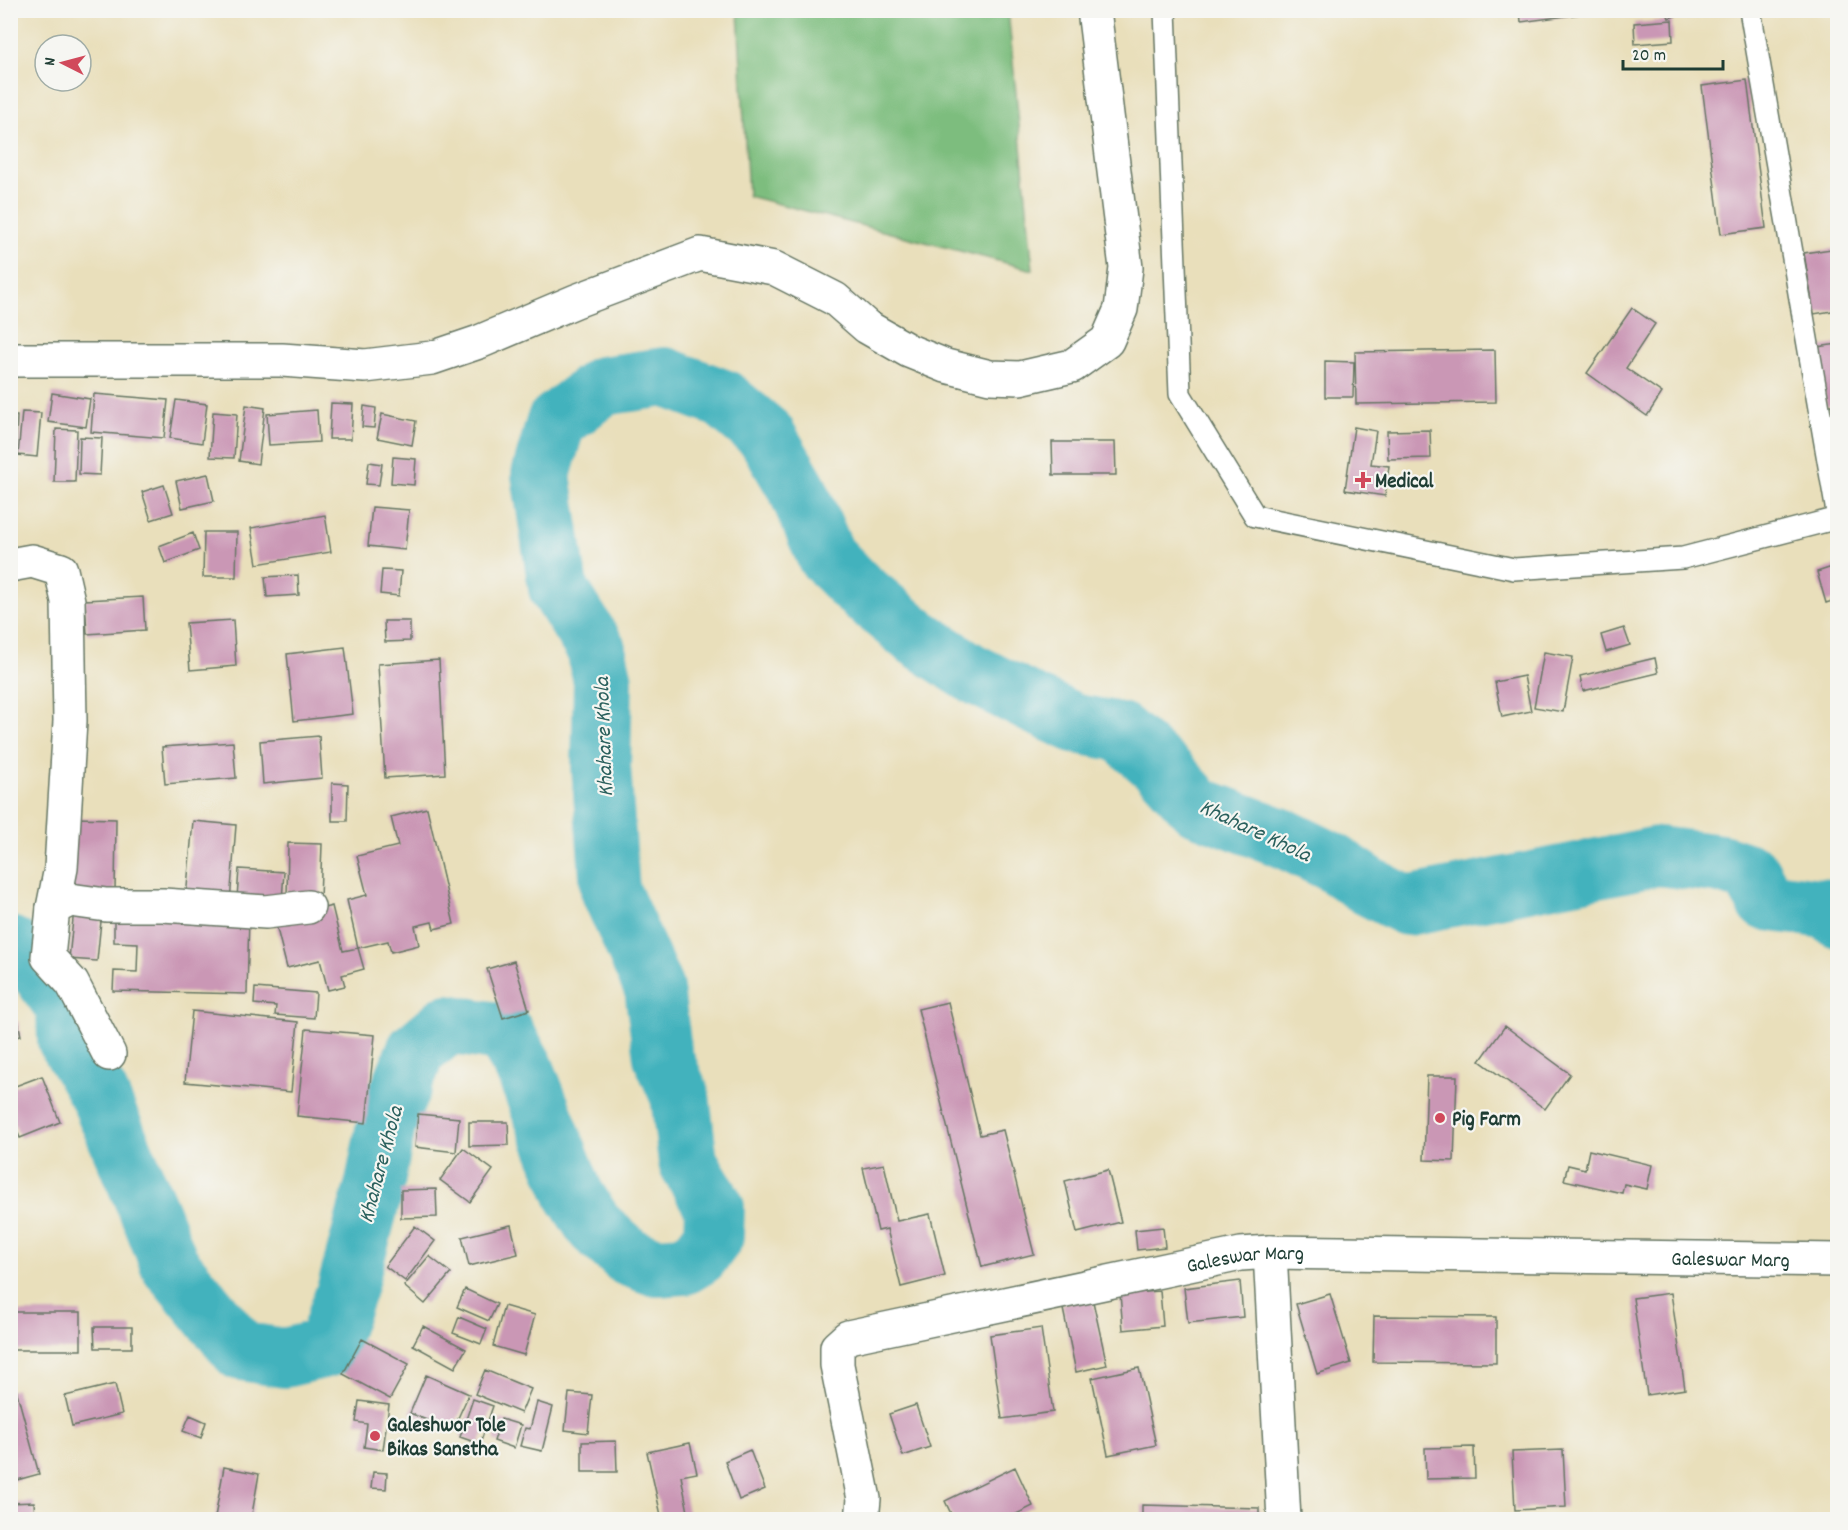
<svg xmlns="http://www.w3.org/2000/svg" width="1848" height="1530" font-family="Dekko,sans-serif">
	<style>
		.forest { fill: #7dbd7e; stroke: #4e7d59; stroke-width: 1.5 }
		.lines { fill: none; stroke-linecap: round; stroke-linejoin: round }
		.river { stroke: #43b2bd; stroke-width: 60 }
		.building { fill: #ca97b5 }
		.service-casing { stroke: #667663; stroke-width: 24 }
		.minor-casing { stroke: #667663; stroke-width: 36 }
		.service { stroke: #fff; stroke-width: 21 }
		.minor { stroke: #fff; stroke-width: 33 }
		.poi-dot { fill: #d1495b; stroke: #f6f6f2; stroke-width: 2 }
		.labels { text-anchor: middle; stroke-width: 4.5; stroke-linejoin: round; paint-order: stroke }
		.poi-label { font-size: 21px; font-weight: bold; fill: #1f3d34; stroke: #f6f6f2; text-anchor: start }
		.street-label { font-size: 21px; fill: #1f3d34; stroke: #f6f6f2 }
		.water-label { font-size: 22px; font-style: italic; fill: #2a605d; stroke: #f6f6f2 }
	</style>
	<rect width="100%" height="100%" fill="#f6f6f2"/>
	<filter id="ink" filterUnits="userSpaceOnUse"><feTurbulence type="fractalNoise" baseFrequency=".0167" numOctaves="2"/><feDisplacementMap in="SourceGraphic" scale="12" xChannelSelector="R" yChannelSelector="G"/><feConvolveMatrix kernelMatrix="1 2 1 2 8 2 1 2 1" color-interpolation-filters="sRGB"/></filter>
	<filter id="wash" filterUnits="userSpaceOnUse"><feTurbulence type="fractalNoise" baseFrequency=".008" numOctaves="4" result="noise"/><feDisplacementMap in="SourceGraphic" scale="24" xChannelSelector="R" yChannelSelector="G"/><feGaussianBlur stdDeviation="1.35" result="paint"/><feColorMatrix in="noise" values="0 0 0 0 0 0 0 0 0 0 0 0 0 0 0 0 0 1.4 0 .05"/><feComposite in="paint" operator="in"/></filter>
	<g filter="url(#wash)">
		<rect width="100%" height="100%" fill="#e9dfbb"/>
		<path class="forest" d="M738,11H1008L1033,270L748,196Z"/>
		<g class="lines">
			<path class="river" d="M10,946L31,959L66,1008L67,1040L99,1095L151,1216L170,1265L241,1351L284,1358L326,1348L347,1288L375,1183L386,1125L416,1051L448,1024L504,1033L524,1067L574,1194L595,1227L629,1257L657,1267L684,1265L699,1256L714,1236L715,1208L688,1162L680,1096L663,1057L654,989L610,890L601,766L603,681L596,649L558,588L541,475L556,422L602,386L665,377L723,399L766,435L797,488L826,556L856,587L915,636L970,672L1035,705L1077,724L1120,732L1167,773L1197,806L1285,839L1332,862L1368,886L1407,906L1658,856L1721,864L1751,874L1766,901L1826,909L1838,918"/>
		</g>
		<g id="blocks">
			<path class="building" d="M1520,10H1588V13L1521,22Z
				M1666,10H1690V11L1669,18Z
				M1672,20L1673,41L1635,44L1634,23Z
				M1747,80L1766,228L1721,234L1702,86Z
				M1838,248V310L1814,314L1804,253Z
				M1632,308L1655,324L1626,368L1662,393L1647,416L1587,373Z
				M1838,344V404L1826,406L1817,347Z
				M1495,350L1496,402L1356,404L1355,352Z
				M1325,361L1354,362L1353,397H1325Z
				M52,393L90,399L86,427L48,422Z
				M94,394L168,400L164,438L91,432Z
				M176,400L207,404L202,443L170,438Z
				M331,403L353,404L351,439H329Z
				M246,405L265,408L258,464L239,461Z
				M364,406L376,408L374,428L362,427Z
				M317,410L319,442L269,445L267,414Z
				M22,412L41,413L37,457L18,455Z
				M213,412L237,414L234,458L210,457Z
				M382,414L416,421L412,445L377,438Z
				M10,416H17L13,505H10Z
				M1354,427L1376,431L1371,464L1389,466L1385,496L1345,490Z
				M56,429L77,430L75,482H54Z
				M1430,430L1431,458L1388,459L1387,431Z
				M80,437L102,438L100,475L79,474Z
				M1052,442H1115L1116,475H1053Z
				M393,457L416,459L414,485L391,483Z
				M369,462L382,464L379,485L366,484Z
				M208,474L214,501L182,508L176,481Z
				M164,485L173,513L151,520L142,492Z
				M372,507L409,510L405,550L368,546Z
				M325,515L331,552L257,564L251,528Z
				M204,532H237L236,577H203Z
				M193,533L199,550L165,563L159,546Z
				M1838,565V599L1826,603L1817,572Z
				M382,570L401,571L399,596L380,594Z
				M298,575L299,595L267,597L265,577Z
				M143,597L145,630L87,634L85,600Z
				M233,620L236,666L190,670L186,623Z
				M384,621H410V641L385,642Z
				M1624,628L1630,645L1606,652L1601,635Z
				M1838,640V668H1837L1831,642Z
				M345,647L353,714L294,721L287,654Z
				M1544,652L1573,657L1563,712L1534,707Z
				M1655,658L1658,673L1583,691L1580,676Z
				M439,660L445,774L385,778L378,664Z
				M1524,676L1531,711L1502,717L1495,682Z
				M319,736L322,778L263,784L260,741Z
				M233,742L236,778L165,784L162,747Z
				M332,783L348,784L347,821H332Z
				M427,808L454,924L434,929L432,922L415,926L419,945L391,952L388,941L358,948L364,969L342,975L345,986L328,990L320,960L287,968L275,921L332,906L343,951L358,948L347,900L367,895L357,856L398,846L391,817Z
				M74,818L116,819L115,893L72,892Z
				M193,821L236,825L230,902L186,898Z
				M288,843L322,844L320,899L287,898Z
				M239,869L284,872L282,900L237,898Z
				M74,909L102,911L97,961L69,959Z
				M114,914L249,917L247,994L113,991L114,971L137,972L138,943L114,942Z
				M514,961L529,1010L503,1018L487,969Z
				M255,988L316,993L314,1018L275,1015L276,1006L254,1004Z
				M948,1002L980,1135L1003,1130L1034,1254L982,1267L918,1009Z
				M192,1011L298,1022L291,1092L185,1082Z
				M18,1021L21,1036L10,1038V1022Z
				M1505,1026L1570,1074L1545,1109L1480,1061Z
				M306,1029L375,1035L366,1123L297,1116Z
				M42,1076L60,1122L20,1138L10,1114V1088Z
				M1427,1076H1457L1454,1161L1424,1160Z
				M418,1114L459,1118L456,1152L415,1147Z
				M469,1122H508L509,1145L469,1146Z
				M463,1148L493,1170L470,1202L440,1180Z
				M1589,1150L1652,1165L1647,1189L1624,1184L1622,1193L1564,1180L1568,1165L1585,1169Z
				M884,1164L897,1221L930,1214L945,1276L901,1287L887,1229L878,1231L863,1168Z
				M1108,1170L1121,1222L1077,1233L1065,1181Z
				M436,1189L437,1217L401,1218V1190Z
				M511,1225L518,1254L469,1266L462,1237Z
				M415,1226L435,1241L405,1281L385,1266Z
				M1163,1227L1165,1247L1137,1250L1135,1230Z
				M429,1256L451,1273L425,1304L404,1286Z
				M1240,1281L1243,1317L1188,1323L1184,1288Z
				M465,1289L497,1304L489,1321L457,1307Z
				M1160,1291L1163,1326L1123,1330L1120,1294Z
				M1671,1293L1685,1389L1647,1395L1633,1298Z
				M1330,1294L1351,1363L1317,1374L1296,1304Z
				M1092,1297L1107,1365L1076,1372L1062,1304Z
				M504,1306L535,1315L524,1355L493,1346Z
				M10,1312H81V1350H10Z
				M1374,1316L1496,1317V1363L1373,1362Z
				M459,1317L487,1329L481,1344L453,1333Z
				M423,1326L466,1349L455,1368L413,1345Z
				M94,1327H132V1348H95Z
				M1041,1328L1053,1412L1002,1419L990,1335Z
				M362,1339L409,1364L390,1399L343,1374Z
				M1139,1368L1156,1445L1108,1455L1092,1378Z
				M485,1370L531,1389L521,1413L475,1394Z
				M426,1375L469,1394L452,1431L410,1413Z
				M115,1384L122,1414L72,1426L65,1396Z
				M16,1389L39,1474L10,1482V1391Z
				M569,1393L592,1395L588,1433L565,1430Z
				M473,1399L493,1406L480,1444L460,1437Z
				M359,1401L389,1405L383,1450L364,1447L367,1424L356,1422Z
				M537,1402L553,1407L542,1451L520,1446L525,1428L530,1429Z
				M916,1405L930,1447L903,1456L889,1414Z
				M190,1415L206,1422L201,1438L183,1431Z
				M501,1419L521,1425L514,1448L494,1441Z
				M616,1441L617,1472H582V1442Z
				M690,1443L697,1473L681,1476L689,1517L662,1520L647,1452Z
				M1474,1447L1475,1478L1426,1479L1425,1448Z
				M750,1450L765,1489L739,1500L725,1461Z
				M1563,1450L1566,1507L1515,1510L1512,1452Z
				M224,1467L259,1474L251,1520H229L215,1517Z
				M1015,1467L1033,1506L1004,1520H954L945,1501Z
				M373,1472L387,1473L386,1489L371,1488Z
				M34,1502L35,1520H10V1503Z
				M1142,1505L1259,1508V1520H1142Z"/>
		</g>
	</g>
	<g filter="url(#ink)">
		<use href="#blocks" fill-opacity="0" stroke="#667663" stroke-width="1.5"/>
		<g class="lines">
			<defs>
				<path id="service" d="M1165,10L1180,394L1255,516L1514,569L1683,558L1838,518
					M1750,10L1838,518"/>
				<g id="minor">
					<path d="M10,360H282L365,366L432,358L479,342L576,301L700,254L774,268L835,299L867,327L909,351L946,366L990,377L1020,378L1072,366L1107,341L1121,309L1126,268L1094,10"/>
					<path d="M10,565L32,561L61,570L68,601L70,721L61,868L53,908L70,900L106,905H163L266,912L308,907"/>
					<path d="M53,908L48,957L72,983L109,1054"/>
					<path d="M1270,1252L1284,1520"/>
					<path id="s1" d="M862,1520L864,1499L837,1365V1347L848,1337L1241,1254L1270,1252L1838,1260"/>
				</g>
			</defs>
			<use href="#service" class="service-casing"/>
			<use href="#minor" class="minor-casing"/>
			<use href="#service" class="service"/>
			<use href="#minor" class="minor"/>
		</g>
	</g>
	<g class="poi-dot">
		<path d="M1360 471h6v6h6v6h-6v6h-6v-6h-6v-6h6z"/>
		<circle cx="1440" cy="1118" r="6"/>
		<circle cx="375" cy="1436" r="6"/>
	</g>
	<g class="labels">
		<g class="poi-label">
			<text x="1375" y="487">Medical</text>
			<text x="1452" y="1125">Pig Farm</text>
			<text x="387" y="1431">Galeshwor Tole<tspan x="387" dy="24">Bikas Sanstha</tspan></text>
		</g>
		<g class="street-label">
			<text dy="7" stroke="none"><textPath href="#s1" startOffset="1082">Galeswar Marg</textPath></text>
			<text dy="7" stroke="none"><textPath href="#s1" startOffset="596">Galeswar Marg</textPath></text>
		</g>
		<g class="water-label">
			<text transform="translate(602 737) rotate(-92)" y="8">Khahare Khola</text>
			<text transform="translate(1256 829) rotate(25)" y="8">Khahare Khola</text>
			<text transform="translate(379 1164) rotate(-75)" y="8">Khahare Khola</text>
		</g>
	</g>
	<rect width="1848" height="1530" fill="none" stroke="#f6f6f2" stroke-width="36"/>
	<g transform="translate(63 63) rotate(276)"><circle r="28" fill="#f6f6f2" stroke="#a0aca6" stroke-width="1.5"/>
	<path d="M0-4.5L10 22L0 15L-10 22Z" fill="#d1495b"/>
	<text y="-9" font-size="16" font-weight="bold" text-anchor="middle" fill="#1f3d34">N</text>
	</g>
	<path d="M1623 60v9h100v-9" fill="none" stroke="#1f3d34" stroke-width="3"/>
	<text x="1632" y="60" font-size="18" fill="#1f3d34" stroke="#f6f6f2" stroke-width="4.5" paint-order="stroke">20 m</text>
</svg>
